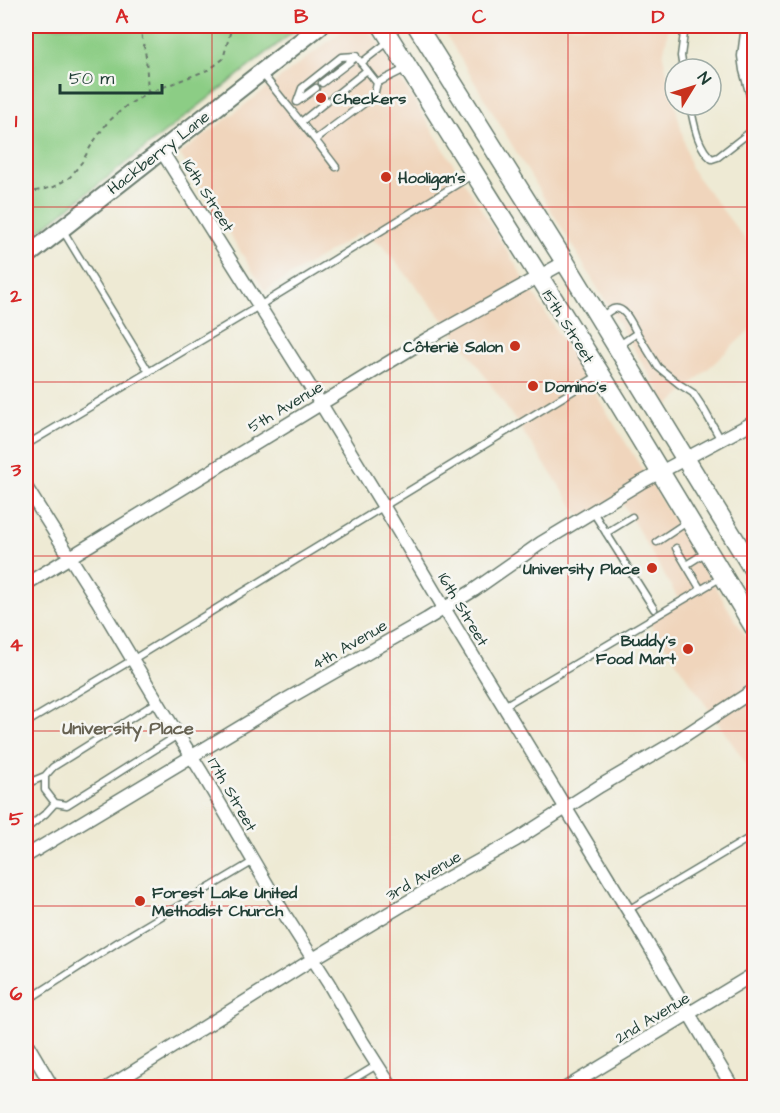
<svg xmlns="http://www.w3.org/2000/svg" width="780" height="1113" font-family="'Architects Daughter',sans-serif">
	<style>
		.built { fill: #f0d5bc }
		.green { fill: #8ccd85; stroke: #56855c; stroke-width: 1.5 }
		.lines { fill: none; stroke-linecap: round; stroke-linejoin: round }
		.service-casing { stroke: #677a6c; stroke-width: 9 }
		.minor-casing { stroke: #677a6c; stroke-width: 15 }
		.secondary-casing { stroke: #677a6c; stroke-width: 20 }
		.primary-casing { stroke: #677a6c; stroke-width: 21 }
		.path { stroke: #677a6c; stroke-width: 2; stroke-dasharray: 4.5 4.5; stroke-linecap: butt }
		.service { stroke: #fff; stroke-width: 6 }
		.minor { stroke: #fff; stroke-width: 12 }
		.secondary { stroke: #fff; stroke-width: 16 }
		.primary { stroke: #fff; stroke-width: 18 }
		.grid { fill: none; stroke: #d62828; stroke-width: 1.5; stroke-opacity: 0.55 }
		.poi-dot { fill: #c8321e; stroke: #f6f6f2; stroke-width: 2 }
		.labels { text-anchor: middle; stroke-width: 5; stroke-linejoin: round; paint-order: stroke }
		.poi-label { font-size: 16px; font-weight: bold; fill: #1f3d34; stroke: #f6f6f2; text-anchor: start }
		.street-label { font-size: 16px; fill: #1f3d34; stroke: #f6f6f2 }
		.neighbourhood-label { font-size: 18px; font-weight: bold; fill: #676252; stroke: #f6f6f2 }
		.neatline { fill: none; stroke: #d62828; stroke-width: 2 }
		.grid-label { font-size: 20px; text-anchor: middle; font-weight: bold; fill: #d62828 }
	</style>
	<rect width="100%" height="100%" fill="#f6f6f2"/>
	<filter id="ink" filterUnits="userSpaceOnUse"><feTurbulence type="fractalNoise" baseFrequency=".0167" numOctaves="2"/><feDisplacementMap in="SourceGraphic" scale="12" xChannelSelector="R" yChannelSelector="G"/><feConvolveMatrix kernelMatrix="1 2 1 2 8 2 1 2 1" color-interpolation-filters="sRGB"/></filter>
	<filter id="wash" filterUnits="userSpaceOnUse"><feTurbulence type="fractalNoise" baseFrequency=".008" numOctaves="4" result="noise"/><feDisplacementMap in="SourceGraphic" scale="24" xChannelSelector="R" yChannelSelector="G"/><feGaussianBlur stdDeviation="1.35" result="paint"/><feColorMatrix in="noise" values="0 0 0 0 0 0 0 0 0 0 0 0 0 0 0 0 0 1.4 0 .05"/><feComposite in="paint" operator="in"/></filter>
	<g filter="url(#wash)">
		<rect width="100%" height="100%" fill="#eeead4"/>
		<path class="built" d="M349,26H363L376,39L754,650V775L648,621L680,602L619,497L582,519L464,345L383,246L360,233L265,291L180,154Z
			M441,26H669L663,56L691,169L754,251V326L668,406Z"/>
		<path class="green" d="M26,26H301L26,241Z"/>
	</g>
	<g filter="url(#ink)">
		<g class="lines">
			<defs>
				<path id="service" d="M359,60L377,83
					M361,63L388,42
					M683,69L681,56L685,26
					M261,72C286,104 312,135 336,167
					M322,83L356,57
					M333,97L367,70
					M297,102L302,88L341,57L356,56
					M297,102L316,88
					M690,105C694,123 697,147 712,159L718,157L754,129
					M301,122L327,101
					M316,139L374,96L377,83L407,68
					M62,229L149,372
					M600,318C604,315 609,311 613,309C625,305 632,325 637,333L618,346
					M637,333L658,367L679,384L693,393L703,408L721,440
					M26,445L259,306L472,175
					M593,512L654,609
					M606,533L632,517
					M657,542L687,522
					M676,548L701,590
					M686,565L705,553
					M157,702L53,767L45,776V790L55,803L67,805L178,735
					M504,706L722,577
					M26,723L132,660L599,375
					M26,784L45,776
					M26,829L45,814L55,803
					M628,910L754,835
					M26,1001L118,942L254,861
					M339,1088L377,1065"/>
				<path id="minor" d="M748,26L744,56L746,70L754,99
					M161,150L321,404L384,507L444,608L632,917L733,1088
					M26,487L97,600L165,714L202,773L285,915L329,984L362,1041L392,1088
					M26,584L427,339L565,262
					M26,856L287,699L427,619L474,590L541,543L640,483L754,422
					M26,1042L53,1088
					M107,1088L313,959L444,880L516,840L600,786L670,745L754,690
					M566,1088L754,974"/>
				<path id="secondary" d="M26,257L320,26"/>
				<path id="primary" d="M382,26L618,402L754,627
					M417,26L565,262L754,571"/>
			</defs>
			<use href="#service" class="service-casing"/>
			<use href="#minor" class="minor-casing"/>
			<use href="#secondary" class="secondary-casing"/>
			<use href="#primary" class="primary-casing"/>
			<path class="path" d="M141,26L142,39L146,56L148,93
				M26,191H36L54,187L70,177L82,162L92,144L107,123L126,106L148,93L210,69L223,59L232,26"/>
			<use href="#service" class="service"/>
			<use href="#minor" class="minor"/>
			<use href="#secondary" class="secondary"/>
			<use href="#primary" class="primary"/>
		</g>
	</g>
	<path class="grid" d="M212,26V1088M390,26V1088M568,26V1088M26,207H754M26,382H754M26,556H754M26,731H754M26,906H754"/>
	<g class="poi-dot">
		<circle cx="321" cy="98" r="6"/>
		<circle cx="386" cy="177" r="6"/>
		<circle cx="515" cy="346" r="6"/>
		<circle cx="533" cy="386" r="6"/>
		<circle cx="652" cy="568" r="6"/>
		<circle cx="688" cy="649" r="6"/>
		<circle cx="140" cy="901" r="6"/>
	</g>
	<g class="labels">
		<g class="poi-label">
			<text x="333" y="104">Checkers</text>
			<text x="398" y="183">Hooligan's</text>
			<text x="503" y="352" text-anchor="end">Côteriè Salon</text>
			<text x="545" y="392">Domino's</text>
			<text x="640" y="574" text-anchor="end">University Place</text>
			<text x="676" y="646" text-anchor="end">Buddy's<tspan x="676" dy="18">Food Mart</tspan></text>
			<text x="152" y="898">Forest Lake United<tspan x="152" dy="18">Methodist Church</tspan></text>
		</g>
		<g class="street-label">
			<text transform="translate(158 152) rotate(-38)" y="6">Hackberry Lane</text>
			<text transform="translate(209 195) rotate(58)" y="6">16th Street</text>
			<text transform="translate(569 326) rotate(58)" y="6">15th Street</text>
			<text transform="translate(285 406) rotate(-31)" y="6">5th Avenue</text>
			<text transform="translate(464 609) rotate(59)" y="6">16th Street</text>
			<text transform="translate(349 644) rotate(-30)" y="6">4th Avenue</text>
			<text transform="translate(233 794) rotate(60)" y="6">17th Street</text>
			<text transform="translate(423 875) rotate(-30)" y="6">3rd Avenue</text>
			<text transform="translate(652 1017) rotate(-31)" y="6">2nd Avenue</text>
		</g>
		<g class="neighbourhood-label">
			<text x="128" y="734">University Place</text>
		</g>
	</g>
	<rect width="780" height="1113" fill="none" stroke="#f6f6f2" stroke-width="66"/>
	<g transform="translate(693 87) rotate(52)"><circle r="28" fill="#f6f6f2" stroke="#a0aca6" stroke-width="1.5"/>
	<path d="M0-4.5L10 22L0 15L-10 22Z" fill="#c8321e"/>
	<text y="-9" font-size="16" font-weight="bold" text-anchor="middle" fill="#1f3d34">N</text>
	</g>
	<path d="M60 84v9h102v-9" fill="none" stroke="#1f3d34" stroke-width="3"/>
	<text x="69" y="84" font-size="18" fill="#1f3d34" stroke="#f6f6f2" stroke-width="4.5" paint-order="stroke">50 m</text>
	<rect x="33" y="33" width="714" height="1047" class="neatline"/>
	<g class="grid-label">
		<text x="122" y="23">A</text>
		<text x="301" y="23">B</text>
		<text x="479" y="23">C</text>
		<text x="658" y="23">D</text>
		<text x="16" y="127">1</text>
		<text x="16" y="302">2</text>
		<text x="16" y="476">3</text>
		<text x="16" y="651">4</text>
		<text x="16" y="825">5</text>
		<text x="16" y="1000">6</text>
	</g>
</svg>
